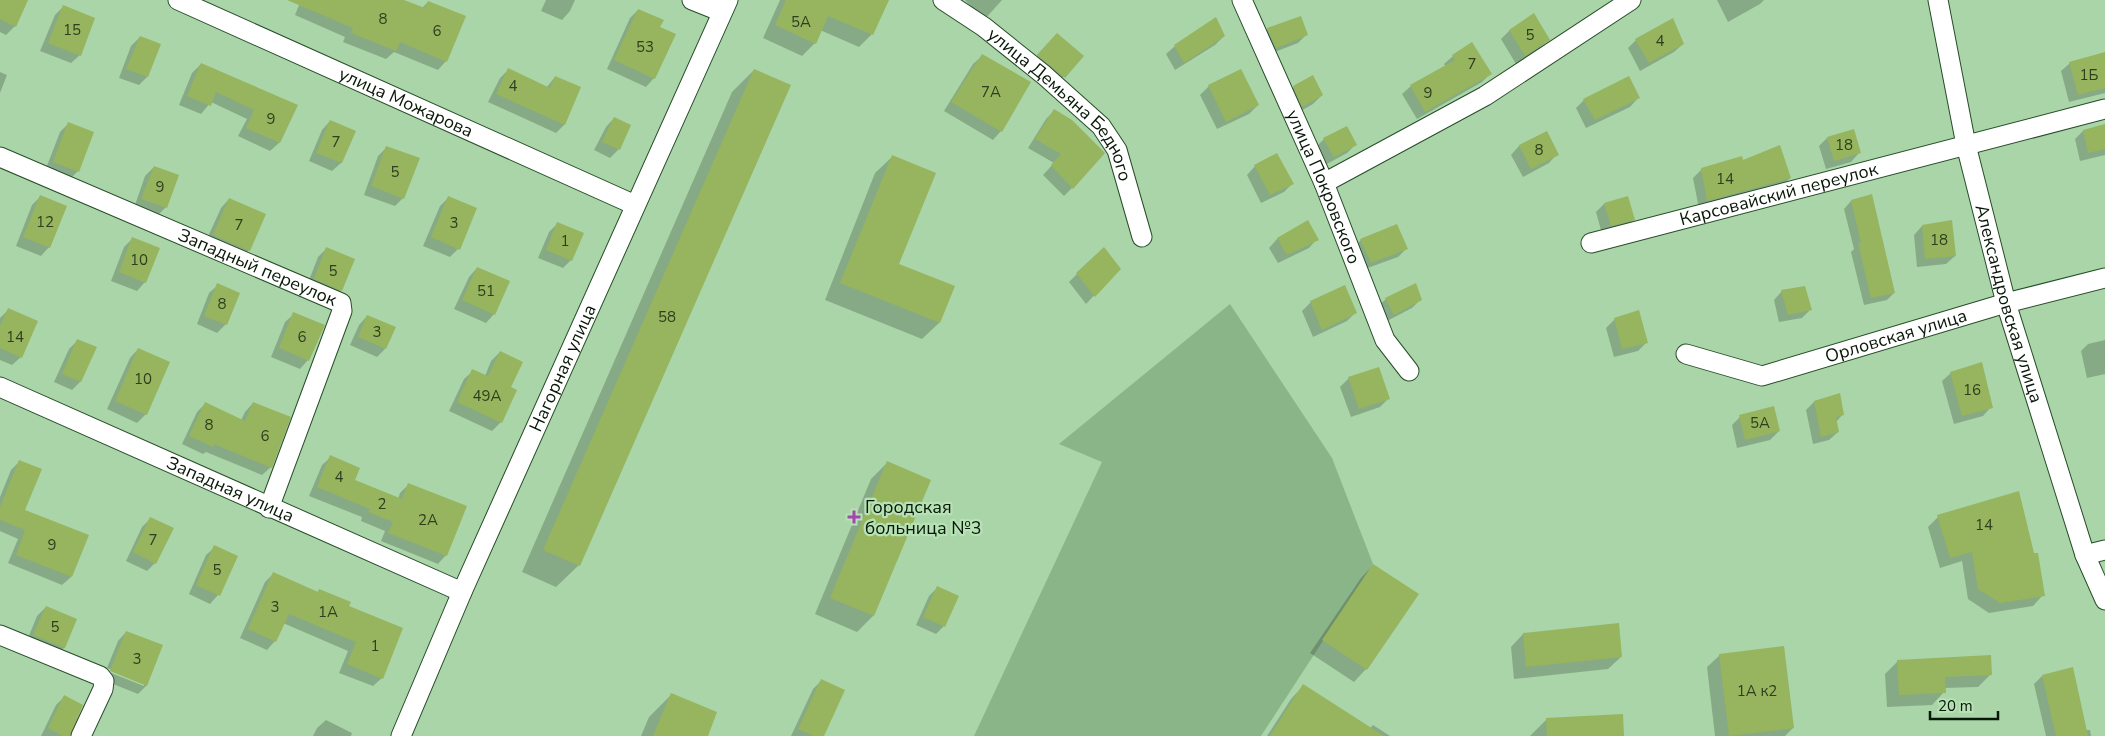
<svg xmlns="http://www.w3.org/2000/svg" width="2105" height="736" font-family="'Nunito Sans',sans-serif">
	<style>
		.green { fill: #8ab589 }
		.shadow { fill: #0003 }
		.building { fill: #97b45e }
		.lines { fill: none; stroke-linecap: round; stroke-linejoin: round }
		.street-casing { stroke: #274d28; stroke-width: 21 }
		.street { stroke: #fff; stroke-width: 19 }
		.poi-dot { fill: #a546ae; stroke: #b6e2b5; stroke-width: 2 }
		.labels { text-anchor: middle; stroke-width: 4.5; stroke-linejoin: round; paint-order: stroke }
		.number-label { font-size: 15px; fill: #2c3f1e }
		.street-label { font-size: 18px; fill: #081808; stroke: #b6e2b5 }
		.poi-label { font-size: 18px; fill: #081808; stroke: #b6e2b5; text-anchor: start }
	</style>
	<rect width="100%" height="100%" fill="#a9d5a8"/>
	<path class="green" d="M1230,304L1332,458L1373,564L1261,736H974L1102,462L1059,444Z"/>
	<path class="shadow" d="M0,0H27L15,26L6,35L0,32Z
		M301,0H401L422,8L428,2L446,61L438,70L394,52L386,59L343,42L345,37L295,15Z
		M546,0H575L570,11L562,20L541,11Z
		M780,0H882L886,2L872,34L859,47L820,30L815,43L802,56L763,38Z
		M965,0H1002L984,20Z
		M1717,0H1764L1760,4L1728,22Z
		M63,7L80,55L71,63L40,51L55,15Z
		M638,10L659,28L654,78L646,87L607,69L630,18Z
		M1268,29L1306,35L1298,43L1267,55L1259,38Z
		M1510,30L1548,40L1540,48L1516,64L1501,39Z
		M1224,36L1215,45L1175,70L1166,54L1175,46Z
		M140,37L160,45L147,77L139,85L119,78L131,46Z
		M1636,40L1683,44L1674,52L1640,71L1628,48Z
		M1048,43L1082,56L1055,86L1030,64Z
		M2105,54V93L2069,102L2061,71L2070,63Z
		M982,56L1001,131L993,140L944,111L973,64Z
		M1453,56L1490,74L1482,82L1417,119L1402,94L1411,86L1446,67L1444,64Z
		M201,64L296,106L279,143L270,151L238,136L247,119L211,102L201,114L179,105L192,73Z
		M508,70L546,88L555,77L579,87L564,125L556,133L488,102L500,78Z
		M754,70L579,565L556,587L522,572L732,92Z
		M0,72L7,75L0,93Z
		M1209,86L1258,105L1249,114L1217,129L1200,95Z
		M1294,87L1322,95L1313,104L1294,115L1285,96Z
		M1638,98L1630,107L1586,128L1576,108L1584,100Z
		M1054,111L1072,188L1064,196L1043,175L1054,163L1028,148L1046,119Z
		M614,118L619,149L610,158L594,150L606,127Z
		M330,121L354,131L341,163L332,171L309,161L322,130Z
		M68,124L78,171L69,180L45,171L60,132Z
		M2105,126V155L2080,161L2075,139L2083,131Z
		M1546,132L1557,154L1549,163L1523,177L1511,155L1519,146Z
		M1827,138L1859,153L1851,162L1826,169L1819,146Z
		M1324,139L1356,144L1347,153L1325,165L1316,147Z
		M387,147L403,198L395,206L364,195L378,156Z
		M892,157L897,265L953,287L939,323L922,339L825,300L875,173Z
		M1742,161L1790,178L1782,186L1699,209L1693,178L1702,169Z
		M1255,166L1292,184L1284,192L1261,203L1247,175Z
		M154,167L177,176L165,208L157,216L134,208L145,176Z
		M1871,196L1894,293L1887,300L1864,305L1851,252L1854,249L1844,209L1851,201Z
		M40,197L49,247L41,256L16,246L32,205Z
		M449,197L458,249L450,257L423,246L440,206Z
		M229,199L264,215L249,250L240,259L205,243L221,208Z
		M1604,204L1633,220L1625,228L1602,234L1596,212Z
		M1307,222L1317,239L1309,248L1278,263L1269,248L1277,239Z
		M558,223L571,260L563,268L538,258L549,232Z
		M1922,226L1955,256L1946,264L1917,267L1914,235Z
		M132,239L145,282L137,291L111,281L124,247Z
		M1361,240L1406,249L1398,257L1362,270L1352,248Z
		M326,249L341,290L332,299L306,288L318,257Z
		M477,268L494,314L486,323L454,309L469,277Z
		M1119,269L1086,304L1069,282L1077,274Z
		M218,285L226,324L217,333L197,324L209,293Z
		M1782,291L1810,310L1802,318L1779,322L1774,300Z
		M1386,299H1421L1412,308L1385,322L1377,307Z
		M1311,302L1355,313L1347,321L1313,337L1302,311Z
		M8,310L21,357L12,365L0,360V318Z
		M294,314L308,360L300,369L271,357L285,322Z
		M367,316L385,349L377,357L350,345L359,325Z
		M1615,319L1646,343L1638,351L1614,357L1606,328Z
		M78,340L80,382L72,390L54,382L69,349Z
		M2105,340V374L2087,378L2081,351L2088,344Z
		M138,349L146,414L137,423L107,409L130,358Z
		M500,352L510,388L515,390L501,422L492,431L449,411L464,379L473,371L485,376L491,361Z
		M1951,373L1991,407L1983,416L1954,424L1942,381Z
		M1349,378L1389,398L1380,407L1351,417L1340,387Z
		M1814,402L1843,414L1836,422L1838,432L1829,440L1813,444L1806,410Z
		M253,403L271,467L262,475L206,452L203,454L182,444L197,412L205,404L241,420L245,412Z
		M1740,417L1779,431L1770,440L1737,448L1732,425Z
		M331,457L353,481L398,499L400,493L408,485L446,555L438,564L381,541L385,531L361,521L362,517L309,496L322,465Z
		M19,462L24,511L71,577L62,585L8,563L18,539L0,531V497L11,470Z
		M887,463L873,616L857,632L815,614L871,479Z
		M1938,517L2043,595L2033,606L1989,613L1968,599L1962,561L1940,568L1928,527Z
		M151,518L155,563L147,571L126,561L142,527Z
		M215,547L218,595L210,604L189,594L206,555Z
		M1373,565L1366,669L1354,682L1310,653L1361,578Z
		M274,573L317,593L319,590L347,607L382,678L373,686L339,673L348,651L283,623L275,641L267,650L240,638L265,582Z
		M937,588L944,626L936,634L916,625L929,596Z
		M46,607L76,620L64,648L55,656L26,643L37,616Z
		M126,632L146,686L138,694L103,680L106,671L144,686V683L107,668L118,641Z
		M1523,634L1621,657L1608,669L1514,679L1511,647Z
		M1720,655L1793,728L1785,736H1715L1707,667Z
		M1898,661L1991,674L1978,687L1944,688V692L1932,705L1887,707L1885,674Z
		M2042,676L2086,730H2090L2091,736H2046L2034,684Z
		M822,680V736H791L813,689Z
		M1303,686L1370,728L1373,725L1390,736H1267L1291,699Z
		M671,695L706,736H641L649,717Z
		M64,697L69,736H41L56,705Z
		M1547,719L1623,736H1530Z
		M326,720L352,733L351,736H313L317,728Z"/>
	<path class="building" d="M0,0H28L16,27L0,19Z
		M287,0H404L425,8L428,1L466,16L447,62L400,42L396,51L351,33L353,28Z
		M786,0H889L873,35L828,16L816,44L775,25Z
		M63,5L95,18L81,56L48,43Z
		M638,9L664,20L660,27L676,34L655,79L614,60Z
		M1534,13L1550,40L1525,56L1509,30Z
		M1301,16L1308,35L1276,48L1267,28Z
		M1216,17L1225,36L1184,63L1174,45Z
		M1673,18L1684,44L1649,63L1635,39Z
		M1057,33L1084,56L1065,78L1037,55Z
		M140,36L161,44L148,77L126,69Z
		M1472,42L1492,74L1425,112L1410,85L1455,60L1452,55Z
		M2105,52V88L2078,95L2069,62Z
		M982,54L1031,82L1002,132L951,102Z
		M201,63L298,105L280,143L246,128L254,110L216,92L211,106L187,96Z
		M508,68L550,88L555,76L581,87L565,125L496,94Z
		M754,69L791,85L580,566L543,550Z
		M1241,69L1259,105L1226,122L1208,85Z
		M1313,75L1323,95L1302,107L1293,86Z
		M1629,76L1640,98L1595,120L1583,99Z
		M1054,109L1072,120L1105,153L1073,189L1051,165L1061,154L1035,139Z
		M614,117L631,125L620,150L602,142Z
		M330,120L356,131L342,163L316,153Z
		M68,122L94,132L79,172L53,162Z
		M2105,124V149L2088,153L2083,130Z
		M1347,126L1357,145L1334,157L1323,138Z
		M1854,129L1861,153L1834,161L1827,137Z
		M1547,131L1559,155L1531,169L1519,145Z
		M1780,145L1791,178L1707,201L1701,168L1742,156L1743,160Z
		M386,146L420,158L404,199L371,186Z
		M1277,153L1294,184L1270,195L1254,165Z
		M892,155L936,173L899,264L955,286L940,323L840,283Z
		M154,166L179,175L167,208L141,199Z
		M1872,194L1895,293L1871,298L1858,243H1861L1851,200Z
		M40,195L67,206L50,248L23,237Z
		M448,196L477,208L460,250L431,237Z
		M1628,196L1635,220L1611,226L1604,203Z
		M229,198L266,214L250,251L213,235Z
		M1308,220L1319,240L1287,255L1277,238Z
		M1952,220L1956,256L1925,259L1922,225Z
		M557,222L584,233L572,261L546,250Z
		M1397,224L1408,249L1371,263L1360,239Z
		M132,237L160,248L146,283L119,272Z
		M326,247L355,259L342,291L314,279Z
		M1104,247L1121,269L1095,297L1076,273Z
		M477,267L510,281L495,315L462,300Z
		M217,283L240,293L227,325L204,316Z
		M1416,283L1422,300L1394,315L1385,298Z
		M1345,285L1357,313L1322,330L1310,301Z
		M1805,286L1812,310L1788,315L1781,290Z
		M8,308L38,321L22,358L0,348V326Z
		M1639,310L1648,343L1622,349L1614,318Z
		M293,312L325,325L309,361L279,348Z
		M367,315L396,327L386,349L358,337Z
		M77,339L97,347L81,382L62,374Z
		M138,348L170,362L147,415L115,401Z
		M500,351L523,362L511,387L517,390L502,423L457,402L472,369L488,376Z
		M1982,362L1993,408L1962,416L1950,372Z
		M1379,367L1390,399L1359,409L1348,377Z
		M1840,393L1844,415L1836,417L1839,432L1821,437L1814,401Z
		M205,402L245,421L253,402L291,417L272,468L214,444L213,447L189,436Z
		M1774,406L1780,431L1745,440L1739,415Z
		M330,455L360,468L355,480L402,499L408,483L467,506L447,556L388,533L393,522L368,512L370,509L317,487Z
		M19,460L42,469L25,510L89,535L72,577L16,555L25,530L0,520V507Z
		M887,461L931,480L874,616L830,598Z
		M2019,491L2034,553H2038L2045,596L2000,603L1978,589L1972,552L1950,558L1937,515Z
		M150,517L174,528L156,564L133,552Z
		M214,545L238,556L220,596L196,585Z
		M1373,564L1419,594L1367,670L1322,640Z
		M273,572L318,592L319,589L351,602L349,606L403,628L383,679L347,664L356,642L289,614L276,642L248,629Z
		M937,586L959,596L945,627L923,617Z
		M46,606L77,619L65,648L33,635Z
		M1619,623L1622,657L1526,667L1523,633Z
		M126,631L163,645L147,686L110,671Z
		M1784,646L1794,728L1729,736L1719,654Z
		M1991,655L1992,675L1945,677L1946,693L1899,695L1897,660Z
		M2073,667L2088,736H2056L2042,675Z
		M821,679L845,690L824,736H814L798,729Z
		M1303,684L1384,736H1270Z
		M671,693L717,712L708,736H653Z
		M64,695L83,705L70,736H63L48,728Z
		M1623,714L1624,736H1547L1546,718Z"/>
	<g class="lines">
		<defs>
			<g id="street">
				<path id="s1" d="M178,0L635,205"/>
				<path d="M692,0L722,12"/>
				<path id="s2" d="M943,0L984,27L1044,75L1101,126L1117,150L1142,237"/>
				<path id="s3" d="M1242,0L1324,183L1385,340L1409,371"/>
				<path id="s4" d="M1938,0L1966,145L2006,303L2085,555L2105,600"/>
				<path id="s5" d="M0,157L341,303L342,311L269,508"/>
				<path d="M1324,183L1485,96L1631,0"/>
				<path id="s6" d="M1591,243L2105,109"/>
				<path id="s7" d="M1686,354L1762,376L2006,303L2105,278"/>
				<path id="s8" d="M0,387L462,592"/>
				<path d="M2085,555L2105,550"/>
				<path d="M0,635L100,676L104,681L103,689L81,736"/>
				<path id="s9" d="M401,736L462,592L728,0"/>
			</g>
		</defs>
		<use href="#street" class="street-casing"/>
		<use href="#street" class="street"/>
	</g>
	<path class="poi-dot" d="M851.5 509.5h5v5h5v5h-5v5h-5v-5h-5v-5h5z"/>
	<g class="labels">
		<g class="number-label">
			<text x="383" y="24">8</text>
			<text x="801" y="27">5А</text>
			<text x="72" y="35">15</text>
			<text x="437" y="36">6</text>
			<text x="1530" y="40">5</text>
			<text x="1660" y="46">4</text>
			<text x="645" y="52">53</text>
			<text x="1472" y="69">7</text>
			<text x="2089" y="80">1Б</text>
			<text x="513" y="91">4</text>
			<text x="991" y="97">7А</text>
			<text x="1428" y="98">9</text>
			<text x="271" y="124">9</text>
			<text x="336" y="147">7</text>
			<text x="1844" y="150">18</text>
			<text x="1539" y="155">8</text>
			<text x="395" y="177">5</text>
			<text x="1725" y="184">14</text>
			<text x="160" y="192">9</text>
			<text x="45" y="227">12</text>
			<text x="454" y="228">3</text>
			<text x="239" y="230">7</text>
			<text x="1939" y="245">18</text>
			<text x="565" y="246">1</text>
			<text x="139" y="265">10</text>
			<text x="333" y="276">5</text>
			<text x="486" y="296">51</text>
			<text x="222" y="309">8</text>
			<text x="667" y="322">58</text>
			<text x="377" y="337">3</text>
			<text x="15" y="342">14</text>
			<text x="302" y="342">6</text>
			<text x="143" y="384">10</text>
			<text x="1972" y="395">16</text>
			<text x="487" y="401">49А</text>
			<text x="1760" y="428">5А</text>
			<text x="209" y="430">8</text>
			<text x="265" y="441">6</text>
			<text x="339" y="482">4</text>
			<text x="382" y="509">2</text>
			<text x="428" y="525">2А</text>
			<text x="1984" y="530">14</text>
			<text x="153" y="545">7</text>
			<text x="52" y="550">9</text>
			<text x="217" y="575">5</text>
			<text x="275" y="612">3</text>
			<text x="328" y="617">1А</text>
			<text x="55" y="632">5</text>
			<text x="375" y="651">1</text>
			<text x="137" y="664">3</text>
			<text x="1757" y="696">1А к2</text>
		</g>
		<g class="street-label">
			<text dy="6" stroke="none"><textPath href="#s1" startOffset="250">улица Можарова</textPath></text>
			<text dy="6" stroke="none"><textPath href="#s2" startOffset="160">улица Демьяна Бедного</textPath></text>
			<text dy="6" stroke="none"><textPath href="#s3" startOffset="204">улица Покровского</textPath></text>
			<text dy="6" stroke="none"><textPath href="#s6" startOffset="194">Карсовайский переулок</textPath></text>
			<text dy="6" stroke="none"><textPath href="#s5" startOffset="280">Западный переулок</textPath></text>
			<text dy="6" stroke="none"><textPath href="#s4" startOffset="312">Александровская улица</textPath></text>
			<text dy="6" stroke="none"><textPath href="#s7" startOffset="219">Орловская улица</textPath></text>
			<text dy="6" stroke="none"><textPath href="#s9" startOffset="402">Нагорная улица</textPath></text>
			<text dy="6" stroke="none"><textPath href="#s8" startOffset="252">Западная улица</textPath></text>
		</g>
		<g class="poi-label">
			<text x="865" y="513">Городская<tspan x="865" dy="21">больница №3</tspan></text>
		</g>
	</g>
	<path d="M1930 711v8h68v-8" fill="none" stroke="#081808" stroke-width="2.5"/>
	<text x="1938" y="711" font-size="15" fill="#081808" stroke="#b6e2b5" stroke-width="4" paint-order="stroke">20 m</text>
</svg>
